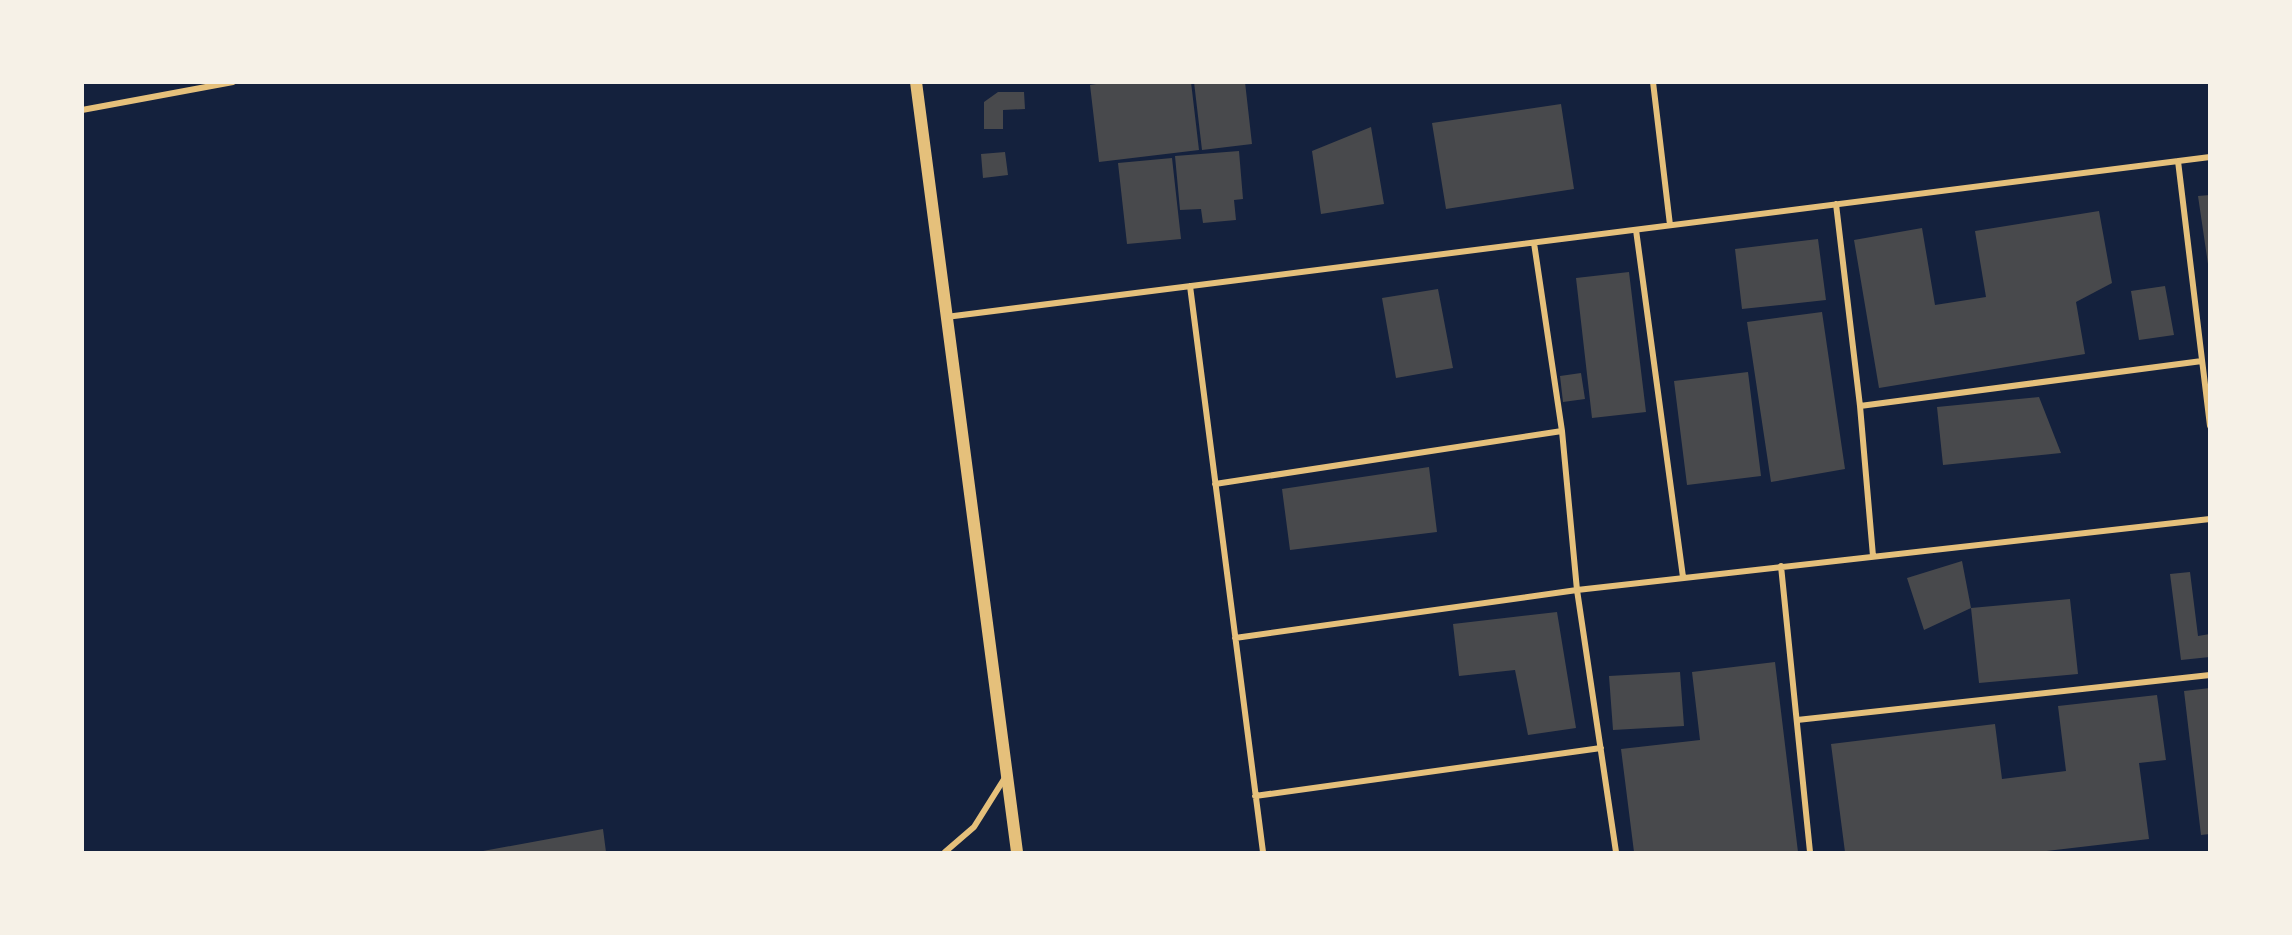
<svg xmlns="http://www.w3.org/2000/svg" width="2292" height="935" font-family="'PT Sans',sans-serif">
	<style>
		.building { fill: #48494c }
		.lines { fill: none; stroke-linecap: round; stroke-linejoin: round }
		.minor { stroke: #e5c07b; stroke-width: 6 }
		.secondary { stroke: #e5c07b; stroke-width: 12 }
	</style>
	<rect width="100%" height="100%" fill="#14213d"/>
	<path class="building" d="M1109,82H1191L1199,150L1099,162L1090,85Z
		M1194,82H1245L1252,144L1202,150Z
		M998,92H1024L1025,109L1003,110V129H984V102Z
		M1561,104L1574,189L1446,209L1432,123Z
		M1371,127L1384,204L1321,214L1312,151Z
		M1239,151L1243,199L1234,200L1236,220L1203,223L1201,209L1180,210L1175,156Z
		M1005,152L1008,175L983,178L981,154Z
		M1172,158L1181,239L1127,244L1118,163Z
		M2210,195V264H2208L2198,196Z
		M2099,211L2112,283L2076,302L2085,354L1879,388L1854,240L1922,228L1935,305L1986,297L1975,231Z
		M1818,239L1826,300L1742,309L1735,249Z
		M1629,272L1646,412L1592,418L1576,278Z
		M2165,286L2174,335L2139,340L2131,291Z
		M1438,289L1453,368L1396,378L1382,298Z
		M1822,312L1845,469L1771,482L1747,322Z
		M1748,372L1761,476L1687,485L1674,381Z
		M1581,373L1585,399L1563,402L1560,376Z
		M2039,397L2061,453L1943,465L1937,407Z
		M1429,467L1437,532L1290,550L1282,489Z
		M1962,561L1971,608L1924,630L1907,578Z
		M2190,572L2198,636L2210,634V657L2181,660L2170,574Z
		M2070,599L2078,674L1979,683L1971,608Z
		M1557,612L1576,728L1528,735L1515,670L1459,676L1453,624Z
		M1775,662L1798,852H1634L1621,749L1700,740L1692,672Z
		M1680,672L1684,726L1613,730L1609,676Z
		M2210,688V834L2201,835L2184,691Z
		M2157,695L2166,760L2139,763L2149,839L2038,852H1845L1831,744L1995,724L2002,779L2066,771L2058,706Z
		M603,829L606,852H483V851Z"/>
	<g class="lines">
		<path class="minor" d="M1653,82L1670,225
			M82,110L233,82
			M2178,161L2210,426
			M1836,204L1860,406L1873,556
			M1636,230L1683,577
			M1534,243L1562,431L1577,590L1616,852
			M1190,286L1263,852
			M946,317L2210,157
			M1860,406L2202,361
			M1215,484L1562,431
			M1781,566L1810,852
			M1235,638L1577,590L2210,519
			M1797,720L2210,675
			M1255,796L1601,748
			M945,852L974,827L1006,776"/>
		<path class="secondary" d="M916,82L1017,852"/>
	</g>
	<rect width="2292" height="935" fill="none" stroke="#f6f1e7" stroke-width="168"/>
</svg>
